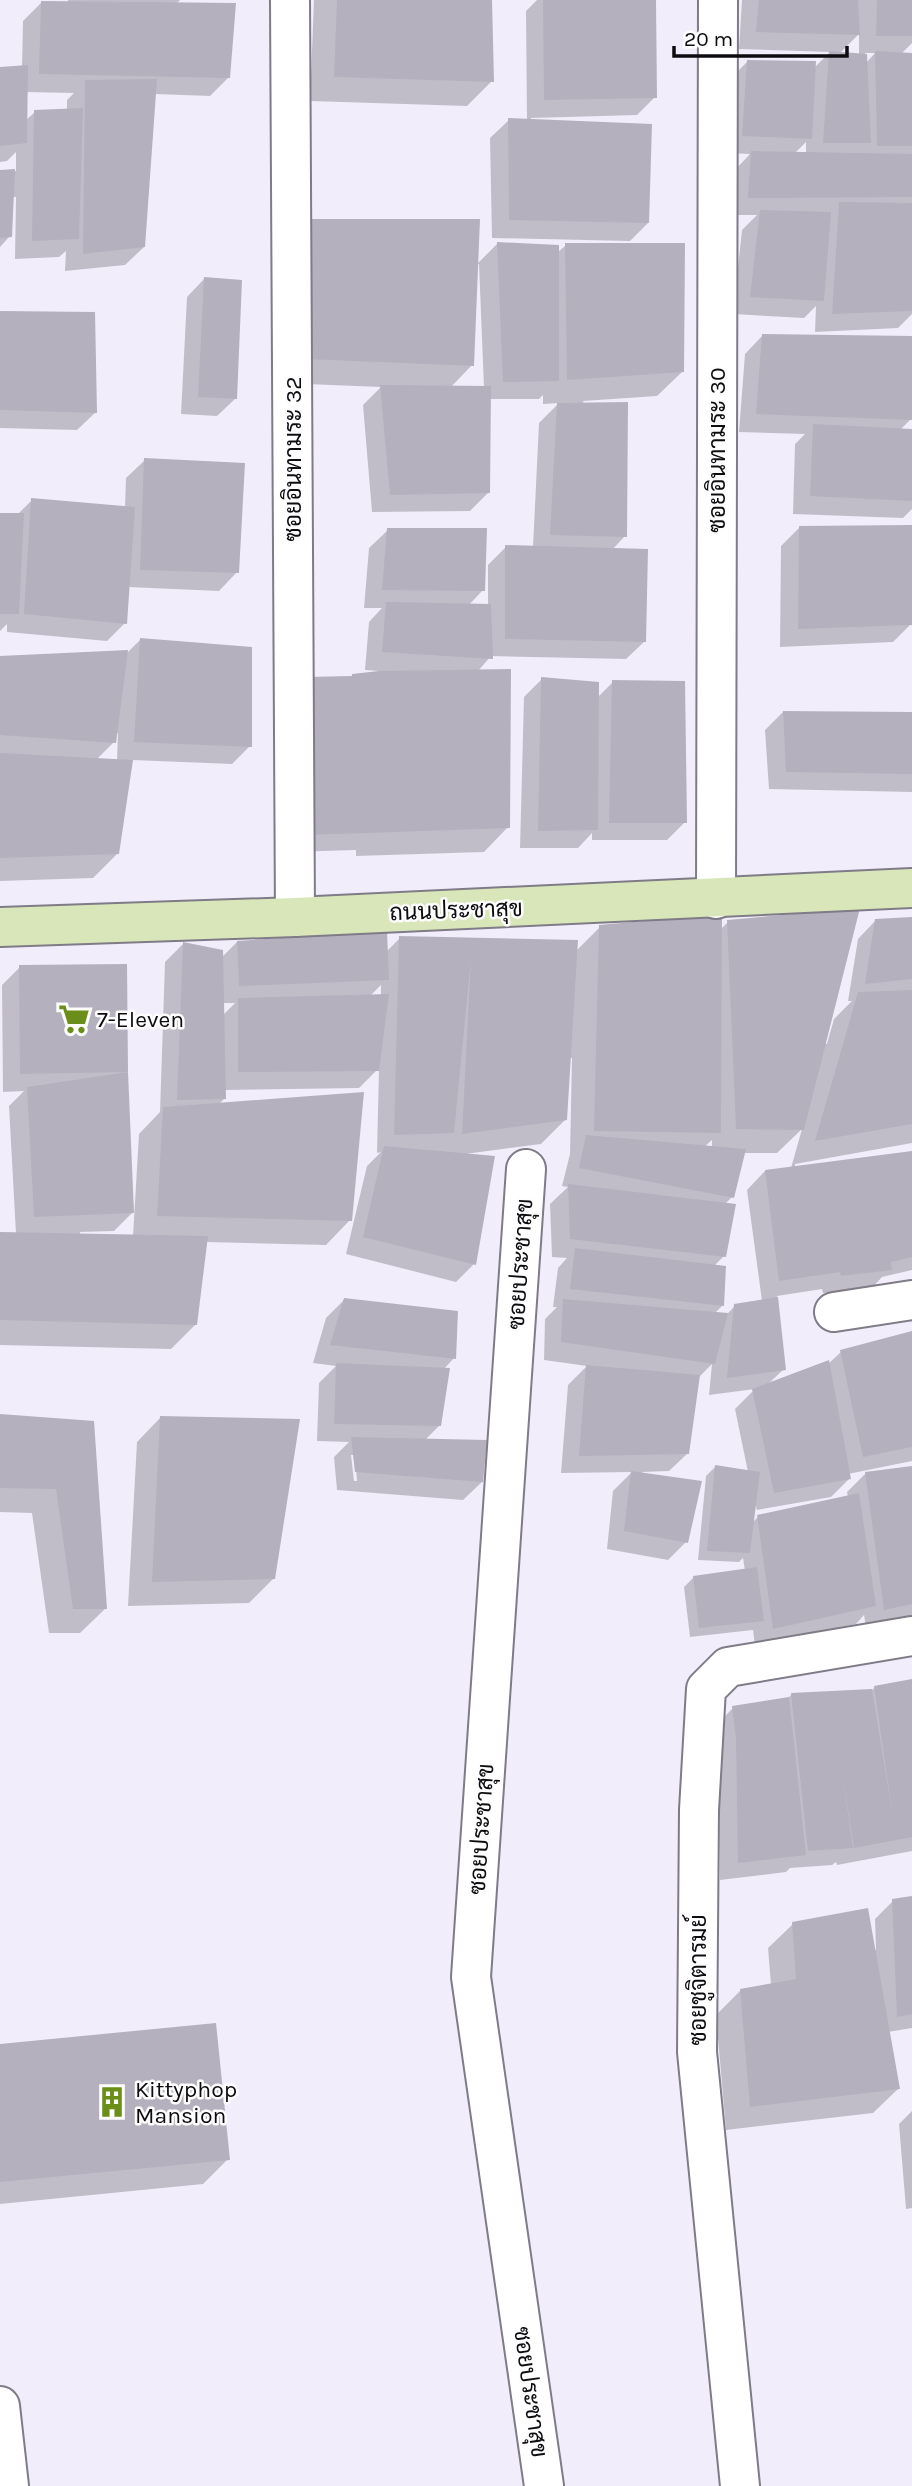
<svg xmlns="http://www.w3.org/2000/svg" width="912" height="2486" font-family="Karla,Sarabun,sans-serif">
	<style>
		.shadow { fill: #0003; fill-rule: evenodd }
		.building { fill: #b4b0bd }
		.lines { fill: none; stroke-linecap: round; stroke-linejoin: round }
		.street-casing { stroke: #7f7b87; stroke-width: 42 }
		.secondary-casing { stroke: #7f7b87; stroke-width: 42 }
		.street { stroke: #fff; stroke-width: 38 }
		.secondary { stroke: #d9e6b9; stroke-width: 38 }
		.labels { text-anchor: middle; stroke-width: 5; stroke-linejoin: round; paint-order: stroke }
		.street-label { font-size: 23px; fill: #0e0c10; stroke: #fdfdfd }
		.poi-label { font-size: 23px; fill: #0e0c10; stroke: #fdfdfd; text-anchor: start }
	</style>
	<rect width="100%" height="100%" fill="#f2edfb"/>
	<path class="shadow" d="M68,0H180L176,4L229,77L210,96L154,94L144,247L125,265L65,271L66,251L59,257L15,259L16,197H12L10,236L0,247V172L16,171V152L7,161L0,162V69L22,67L23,21L41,3H68ZM26,92L74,93L67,100V110L35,112L25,121Z
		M314,0H490L492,81L467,106L310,101Z
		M537,0H654L655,97L637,115L531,118V121L648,223L630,241L492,238L490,138L509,120H527L526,11Z
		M742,0H912V43L901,54L912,55V314L898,328L815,332L816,306L804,318L733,314L742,230L757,215H731L734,171L750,154L725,153L729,80L747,62L814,68L830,52L739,49ZM859,34V55L839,54ZM865,53H875L866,63ZM806,142V154L795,153Z
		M312,221L472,365L450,388H484L479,264H477L498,243L557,253L566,245L682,372L657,396L583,401L625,536L612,550L645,641L626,659L491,656L478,671L508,827L484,852L356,856V850L289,852L351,677L379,673L378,671L365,670L369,622L382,608H364L369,548L388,530L483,590L468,606H488V565L506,547H533L539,423L559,403L543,404V395L539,399H489L488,493L470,511L372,512L363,405L381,387L281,383L287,246Z
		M205,278L236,398L217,416L181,414L187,297Z
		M0,313L96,412L77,430L0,428Z
		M763,335L912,338L911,419L900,430L912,431V509L903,518L793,514L795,444L805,434L739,432L745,354Z
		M145,460L237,572L219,591L128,587L125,623L107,641L7,632V624L0,631V514L17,515L32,500L125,508L126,478Z
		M799,528L911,624L893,642L780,647L781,546Z
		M140,640L250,746L232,764L132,760L118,853L93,878L0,881V657L125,655ZM115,733H118L117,761L96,760L114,742Z
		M542,679L597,698L613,682L685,822L667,840H592V833L578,848H520L524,697Z
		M783,712L912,714V792L769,789L765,730Z
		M912,918V1143L795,1164V1167L912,1153V1270L882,1277L872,1288L823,1293L822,1289L777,1296L784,1369L767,1385L828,1364L841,1352L912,1333V1461L848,1474L849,1479L831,1497L757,1510L755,1503L752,1523L758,1517L848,1497L847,1492L865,1474L912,1468V1617L866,1627L864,1615L856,1624L755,1646L753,1630L690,1637L684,1587L693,1578L745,1571L743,1558L739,1562L698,1560L706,1476L715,1467L748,1472L735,1409L755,1389L709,1395L712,1364L697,1379L688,1453L669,1471L642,1472L686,1542L668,1560L607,1549L613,1491L632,1472L561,1473L568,1385L587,1366L544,1360L545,1319L557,1307H553L558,1268L567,1258L552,1257L550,1204L568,1187L562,1186L570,1154L572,1058H569L565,1120L541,1144L465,1154L474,1264L456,1282L346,1254L367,1166L381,1152L377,1153L379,1068L359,1088L224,1090L225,1098L218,1105L350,1220L326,1245L206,1242L196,1324L171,1349L0,1345V1234H16L9,1106L24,1091L3,1092L2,985L20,967L125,966L126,1072L132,1211H134L114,1231L80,1232V1235L133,1236L139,1134L160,1112L165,962L183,944L221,958L237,942L386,952L400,938L576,951L600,927L720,930L728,922L824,1043L827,1044L834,1019L852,1001H848L858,939L876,920ZM381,985V996H370ZM222,1003H235L223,1015ZM802,1129L791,1168L765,1171L747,1190L762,1301L735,1306L726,1315L714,1314L722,1306L714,1266L724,1256V1205L732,1197L743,1153H777ZM712,1140V1148L704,1147Z
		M344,1300L454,1358L443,1370L439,1426L424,1441L482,1482L463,1500L337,1490L334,1457L349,1442L317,1441L319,1383L336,1366L313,1363L326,1318ZM351,1455H355L357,1481H354Z
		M0,1415L92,1422L105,1609L80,1633H49L32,1513L0,1512Z
		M161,1417L273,1579L249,1603L128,1606L137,1442Z
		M912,1680V1851L837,1865L836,1862L832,1865L790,1868L786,1872L720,1880L719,1759L715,1726L733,1708L787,1699L791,1695L871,1691L874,1688Z
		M912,1898V2028L888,2032L898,2089L873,2113L726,2130L716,2015L741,1990L771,1985L768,1948L793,1924L876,1950L875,1919L893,1901Z
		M0,2046L228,2159L203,2184L0,2204Z
		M912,2111V2208L906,2209L899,2124Z"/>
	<path class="building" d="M337,0H492L494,82L334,77Z
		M543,0H656L657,98L544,100Z
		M759,0H858L860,35L756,32Z
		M877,0H912V36H876Z
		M41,1L236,3L230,78L39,74Z
		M829,51L867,54L871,143H823Z
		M875,51L912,53V146H877Z
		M747,60L816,61L812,139L742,136Z
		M28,65L27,143L0,146V67Z
		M157,79L145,247L83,254L85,80Z
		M83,108L79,239L32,241L34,110Z
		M508,118L652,124L649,223L509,220Z
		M751,151L912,154V197L748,198Z
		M15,169L12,237L0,238V170Z
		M839,202L912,203V311L832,314Z
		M760,210L831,212L824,301L750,297Z
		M311,219H480L474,366L305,359Z
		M497,242L559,245V381L503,382Z
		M565,243H685L684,372L567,380Z
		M204,277L242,280L237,399L198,397Z
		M0,311L95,312L97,413L0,410Z
		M762,334L912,336V420L756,414Z
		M380,385L491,386L490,493L390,495Z
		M628,402L627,537L550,535L557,403Z
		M813,424L912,429V501L810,496Z
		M144,458L245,463L239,573L140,570Z
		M31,498L135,507L127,624L24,614Z
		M0,513H24L19,614H0Z
		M912,525V625L798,629L799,526Z
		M387,528H487L485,591L382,590Z
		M505,545L648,549L646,642L505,639Z
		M386,602L491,604L493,659L382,652Z
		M140,638L252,647V747L134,742Z
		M128,650L116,743L0,735V656Z
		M511,669L510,828L307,835V677L352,676V674L379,671Z
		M541,677L599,682L598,830L538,831Z
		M612,680L685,681L687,823H609Z
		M783,711L912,712V774L786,772Z
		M0,753L133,760L119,854L0,858Z
		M860,908L804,1130L736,1129L727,920Z
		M722,914L721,1133L594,1131L599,925Z
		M912,917V979L865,984L875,919Z
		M387,931L389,980L239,986L237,941Z
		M399,936L578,940L567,1120L462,1134L471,958L454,1133L394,1135Z
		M183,942L223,950L226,1099L177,1100Z
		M127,964L128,1072L134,1213L34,1217L27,1087L128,1072L20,1074L19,965Z
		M912,990V1124L815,1141L858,992Z
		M389,994L379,1071L238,1072V998Z
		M364,1092L352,1221L157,1216L163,1107Z
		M586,1135L746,1149L734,1198L579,1168Z
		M384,1146L495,1156L476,1265L363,1237Z
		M912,1151V1257L891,1262L892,1270L841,1276L840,1272L779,1281L765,1170Z
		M568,1184L736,1204L726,1257L570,1239Z
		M0,1232L208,1236L197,1325L0,1320Z
		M575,1248L726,1266L724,1306L570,1289Z
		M778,1297L786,1370L727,1378L734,1304Z
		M344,1298L458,1311L456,1359L330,1345Z
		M563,1299L728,1313L715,1364L561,1342Z
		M912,1331V1447L863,1457L840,1350Z
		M829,1360L851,1479L774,1493L752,1389Z
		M336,1363L450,1368L441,1426L334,1424Z
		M586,1365L700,1375L689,1454L579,1456Z
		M0,1414L94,1421L107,1609H73L56,1489L0,1488Z
		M160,1416L300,1419L275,1579L152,1582Z
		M351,1437L487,1440L483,1482L355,1472Z
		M715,1465L760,1472L750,1553L707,1551Z
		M912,1466V1604L884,1610L865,1472Z
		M631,1471L702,1481L688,1543L624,1531Z
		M859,1493L876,1606L773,1629L757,1515Z
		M757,1567L764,1621L699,1628L693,1576Z
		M912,1679V1837L854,1848L842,1770L853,1848L808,1851L791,1693L872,1689L893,1818L874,1686Z
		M789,1697L806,1855L738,1863L736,1739L732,1706Z
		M912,1896V2014L897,2017L892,1899Z
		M868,1908L900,2089L750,2107L740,1989L796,1979L792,1922Z
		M216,2023L230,2160L0,2182V2044Z"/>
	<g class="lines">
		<defs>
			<path id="street" d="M290,0L295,917
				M716,899L718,0
				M526,1169L471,1977L544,2486
				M834,1312L912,1300
				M0,2406L9,2486
				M740,2486L697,2052L699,1810L706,1689L728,1667L912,1636"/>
			<path id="secondary" d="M0,927L295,917L912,888"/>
		</defs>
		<use href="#street" class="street-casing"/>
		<use href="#secondary" class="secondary-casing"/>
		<use href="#street" class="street"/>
		<use href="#secondary" class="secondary"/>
	</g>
	<defs>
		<symbol id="supermarket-bare" viewBox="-9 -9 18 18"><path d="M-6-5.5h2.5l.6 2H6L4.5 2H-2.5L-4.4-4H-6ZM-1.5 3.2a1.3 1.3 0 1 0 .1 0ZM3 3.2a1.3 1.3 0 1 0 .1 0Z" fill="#6a8e19" stroke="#fdfdfd" stroke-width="2.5" paint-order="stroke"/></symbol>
		<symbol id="building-bare" viewBox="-9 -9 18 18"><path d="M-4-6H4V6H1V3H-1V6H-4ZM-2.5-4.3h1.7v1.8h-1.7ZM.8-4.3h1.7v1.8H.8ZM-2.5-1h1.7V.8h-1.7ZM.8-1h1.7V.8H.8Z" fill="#6a8e19" stroke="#fdfdfd" stroke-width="2.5" paint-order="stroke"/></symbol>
	</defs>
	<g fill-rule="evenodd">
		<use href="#supermarket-bare" x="52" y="997" width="44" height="44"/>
		<use href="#building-bare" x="90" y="2080" width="44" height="44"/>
	</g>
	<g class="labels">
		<g class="street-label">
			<text transform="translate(717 450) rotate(-90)" y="8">ซอยอินทามระ 30</text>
			<text transform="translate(293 459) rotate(-90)" y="8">ซอยอินทามระ 32</text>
			<text transform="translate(456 910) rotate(-2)" y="8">ถนนประชาสุข</text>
			<text transform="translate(520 1264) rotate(-86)" y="8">ซอยประชาสุข</text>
			<text transform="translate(481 1829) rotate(-86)" y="8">ซอยประชาสุข</text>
			<text transform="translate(698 1980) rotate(-90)" y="8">ซอยชูจิตารมย์</text>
			<text transform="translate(531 2392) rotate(82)" y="8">ซอยประชาสุข</text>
		</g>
		<g class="poi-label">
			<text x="97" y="1027">7-Eleven</text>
			<text x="135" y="2097">Kittyphop<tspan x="135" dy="26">Mansion</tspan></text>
		</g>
	</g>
	<path d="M674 46v10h173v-10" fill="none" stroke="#0e0c10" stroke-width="3.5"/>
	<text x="684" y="46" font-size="21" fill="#0e0c10" stroke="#fdfdfd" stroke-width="5" paint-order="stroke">20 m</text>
</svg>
